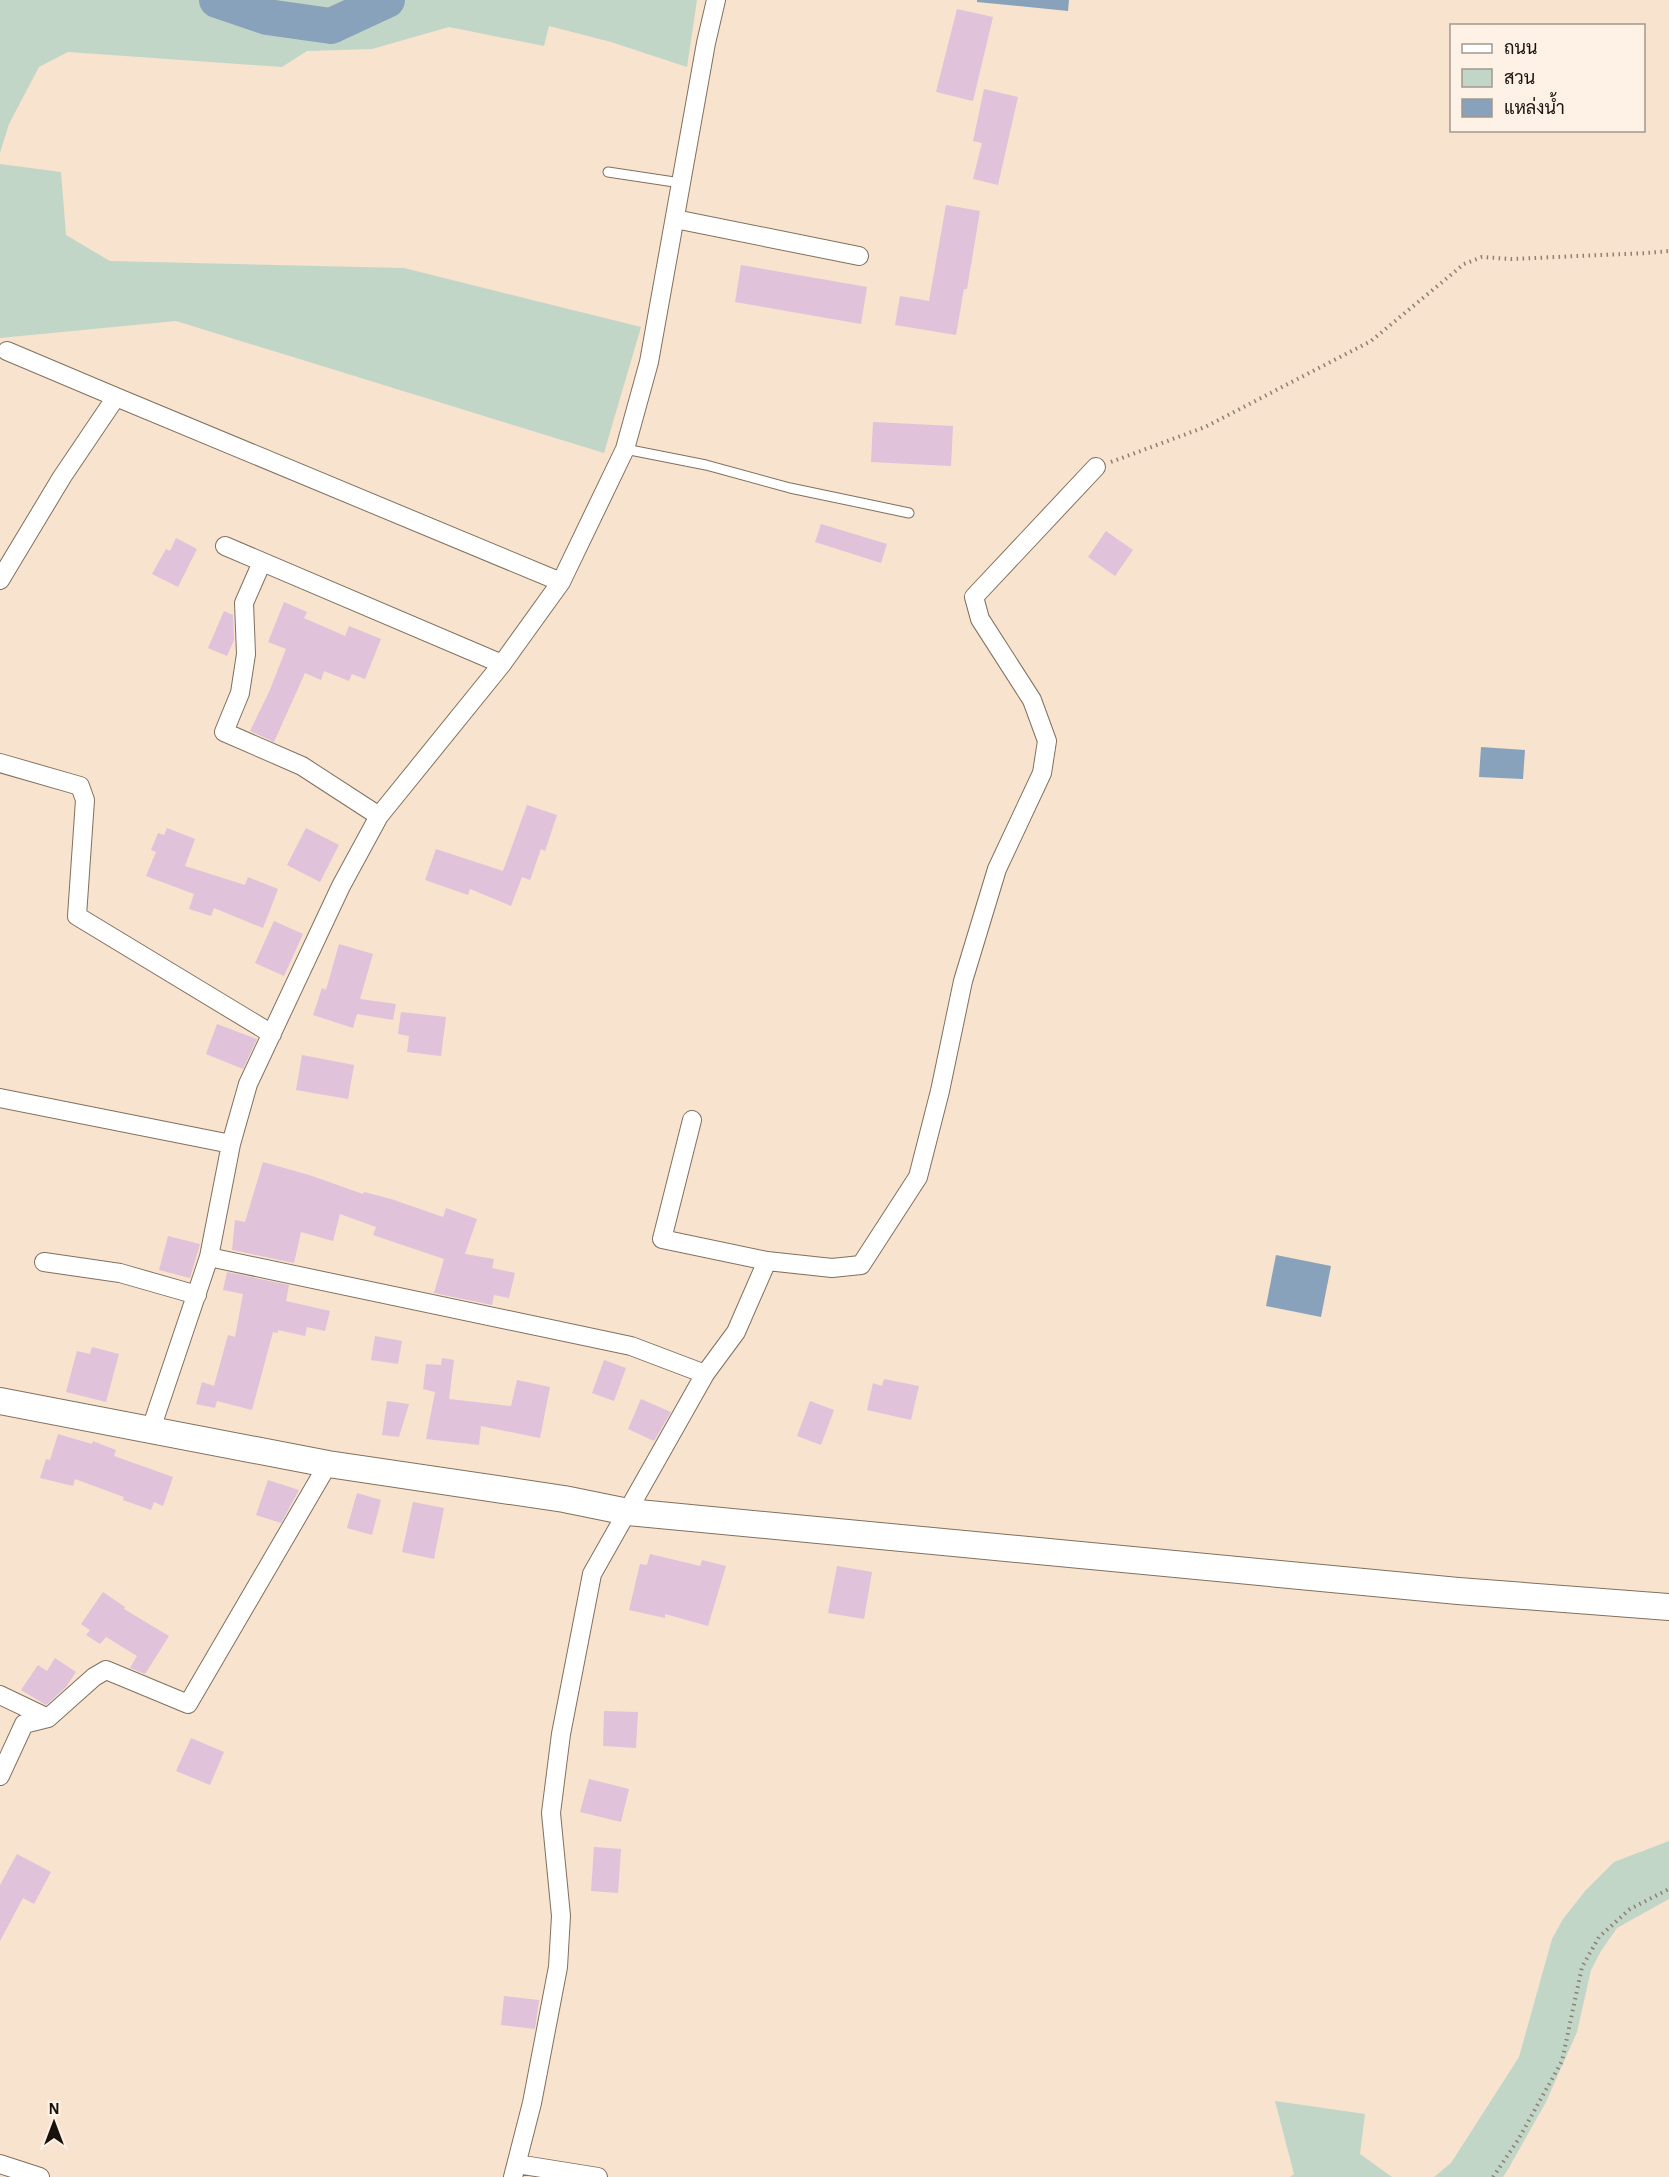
<svg xmlns="http://www.w3.org/2000/svg" width="1669" height="2177" font-family="'Alegreya Sans',Sarabun,sans-serif">
	<style>
		.green { fill: #c2d6c8 }
		.water { fill: #88a2bb }
		.lines { fill: none; stroke-linecap: round; stroke-linejoin: round }
		.river { stroke: #88a2bb; stroke-width: 36 }
		.building { fill: #e0c2db }
		.lane-casing { stroke: #82705e; stroke-width: 11 }
		.street-casing { stroke: #82705e; stroke-width: 20 }
		.secondary-casing { stroke: #82705e; stroke-width: 28 }
		.path { stroke: #8d7f71; stroke-width: 4; stroke-dasharray: 1.5 4.5; stroke-linecap: butt }
		.lane { stroke: #fff; stroke-width: 9 }
		.street { stroke: #fff; stroke-width: 18 }
		.secondary { stroke: #fff; stroke-width: 26 }
	</style>
	<rect width="100%" height="100%" fill="#f7e3ce"/>
	<path class="green" d="M0,0H697L687,67L611,42L549,26L544,46L449,27L372,49L307,51L282,67L68,52L39,67L9,124L0,153Z
		M0,164L61,172L66,235L110,261L404,268L641,327L604,453L176,321L0,338Z
		M1669,1841V1899L1617,1928L1601,1951L1591,1970L1577,2032L1546,2102L1507,2171L1503,2177H1434L1451,2163L1519,2057L1552,1939L1563,1919L1585,1891L1614,1862Z
		M1275,2101L1365,2114L1360,2154L1392,2177H1290L1294,2174Z"/>
	<path class="water" d="M977,0H1069L1068,11L977,2Z
		M1481,747L1525,750L1523,779L1479,777Z
		M1276,1255L1331,1266L1321,1317L1266,1306Z"/>
	<g class="lines">
		<path class="river" d="M217,0L267,17L331,26L387,0"/>
	</g>
	<path class="building" d="M957,9L993,17L973,101L936,92Z
		M984,89L1018,97L998,185L973,179L982,143L973,141Z
		M946,205L980,211L967,289H964L956,335L895,325L900,296L929,301Z
		M741,265L867,287L861,324L735,302Z
		M873,422L953,426L951,466L871,462Z
		M821,524L887,544L881,563L815,542Z
		M1106,531L1133,550L1115,576L1088,557Z
		M176,538L197,549L178,587L152,574L166,549L170,551Z
		M284,602L307,612L304,618L345,636L349,626L381,639L365,679L352,674L349,681L324,671L321,680L305,673L274,742L250,731L269,692L286,649L268,642Z
		M224,611L233,615L234,640L227,656L208,648Z
		M527,805L557,815L545,851L541,849L530,880L522,877L511,906L470,889L468,895L425,880L436,849L503,871Z
		M167,828L195,839L185,866L245,885L248,877L278,889L263,928L214,908L211,916L189,909L194,894L146,876L156,852L151,850L158,833L164,835Z
		M306,828L339,845L320,882L287,865Z
		M274,921L303,934L284,976L255,963Z
		M339,944L373,954L360,999L396,1004L393,1020L357,1014L353,1028L313,1015L322,988L326,990Z
		M401,1012L446,1017L441,1056L407,1052L409,1036L398,1034Z
		M217,1024L257,1039L243,1069L206,1054Z
		M302,1055L354,1065L348,1099L296,1090Z
		M263,1162L309,1175L363,1194L364,1192L391,1199L443,1217L446,1208L477,1219L465,1254L494,1259L492,1268L515,1273L509,1298L494,1295L492,1305L434,1293L444,1259L373,1235L376,1227L340,1214L333,1241L301,1232L294,1263L232,1250L235,1220L245,1222Z
		M168,1236L200,1244L190,1278L159,1270Z
		M227,1272L289,1285L286,1301L330,1311L325,1331L307,1327L305,1336L278,1330V1333L273,1332L252,1410L217,1401L215,1408L196,1404L202,1382L214,1386L228,1335L235,1337L243,1294L223,1290Z
		M375,1336L402,1341L398,1364L371,1360Z
		M92,1347L119,1354L106,1402L66,1392L77,1351L90,1354Z
		M442,1358L454,1360L449,1399L511,1406L517,1380L550,1387L540,1438L481,1426L479,1445L426,1439L435,1392L423,1389L426,1364L441,1365Z
		M604,1360L626,1368L614,1401L592,1393Z
		M884,1379L919,1386L911,1420L867,1410L873,1383L882,1386Z
		M641,1399L671,1412L654,1441L628,1429Z
		M387,1401L409,1404L399,1437L382,1435Z
		M810,1401L834,1410L821,1445L797,1436Z
		M58,1434L92,1444L93,1441L116,1450L114,1456L173,1477L163,1506L154,1502L151,1510L123,1500L124,1497L75,1479L73,1486L40,1478L46,1459L50,1460Z
		M268,1480L299,1490L281,1523L256,1515Z
		M357,1493L381,1500L372,1535L347,1528Z
		M413,1502L444,1508L434,1559L402,1552Z
		M650,1554L700,1566L702,1560L726,1566L708,1626L665,1614V1618L629,1610L640,1564L647,1565Z
		M837,1566L872,1572L864,1619L828,1613Z
		M103,1592L125,1607L124,1609L169,1636L145,1674L130,1668L137,1656L106,1637L100,1644L86,1635L90,1630L81,1624Z
		M55,1658L76,1672L66,1687L46,1705L21,1690L38,1665L47,1671Z
		M604,1711L638,1712L636,1748L603,1746Z
		M191,1738L224,1752L210,1785L176,1771Z
		M589,1779L629,1789L621,1822L580,1812Z
		M594,1847L621,1849L618,1893L591,1891Z
		M17,1854L51,1872L34,1904L23,1898L0,1941V1885Z
		M504,1996L539,2000L535,2029L501,2025Z"/>
	<g class="lines">
		<defs>
			<path id="lane" d="M608,172L681,183
				M625,449L706,465L790,488L909,513"/>
			<path id="street" d="M675,219L859,256
				M7,351L116,397
				M225,546L502,664
				M262,562L244,603L246,654L240,693L224,732L302,766L379,816
				M0,580L62,477L116,397L561,582
				M0,763L80,786L85,800L77,916L272,1034
				M0,1098L231,1144
				M692,1120L662,1239L767,1261
				M209,1257L631,1346L705,1374
				M44,1262L120,1273L197,1295
				M151,1429L209,1257L231,1144L248,1084L341,886L379,816L502,664L561,582L625,449L649,362L706,43L716,0
				M0,1695L48,1718
				M0,1776L24,1724L48,1718L94,1677L106,1670L188,1704L328,1464
				M0,2164L40,2177
				M517,2164L598,2177
				M513,2177L532,2103L558,1967L561,1916L551,1813L561,1734L592,1574L705,1374L736,1332L767,1261L832,1268L861,1265L918,1177L940,1091L963,981L997,869L1042,773L1047,741L1032,700L980,619L974,597L1096,467"/>
			<path id="secondary" d="M0,1401L328,1464L564,1499L628,1512L1458,1591L1669,1607"/>
		</defs>
		<use href="#lane" class="lane-casing"/>
		<use href="#street" class="street-casing"/>
		<use href="#secondary" class="secondary-casing"/>
		<path class="path" d="M1111,462L1205,427L1371,341L1464,264L1482,257L1511,259L1647,253L1669,251
			M1493,2177L1518,2140L1562,2061L1582,1967L1599,1937L1630,1909L1669,1889"/>
		<use href="#lane" class="lane"/>
		<use href="#street" class="street"/>
		<use href="#secondary" class="secondary"/>
	</g>
	<rect x="1450" y="24" width="195" height="108" fill="#fef1e5" stroke="#a2988e" stroke-width="1.5"/>
	<rect x="1462" y="44" width="30" height="9" fill="#ffffff" stroke="#a2988e" stroke-width="1.5"/>
	<text x="1504" y="54" font-size="18" fill="#19120b">ถนน</text>
	<rect x="1462" y="69" width="30" height="18" fill="#c2d6c8" stroke="#a2988e" stroke-width="1.5"/>
	<text x="1504" y="84" font-size="18" fill="#19120b">สวน</text>
	<rect x="1462" y="99" width="30" height="18" fill="#88a2bb" stroke="#a2988e" stroke-width="1.5"/>
	<text x="1504" y="114" font-size="18" fill="#19120b">แหล่งน้ำ</text>
	<g transform="translate(54 2123)" stroke="#fef1e5" stroke-width="4.5" paint-order="stroke">
	<path d="M0-4.5L10 22L0 15L-10 22Z" fill="#19120b"/>
	<text y="-9" font-size="16" font-weight="bold" text-anchor="middle" fill="#19120b">N</text>
	</g>
</svg>
